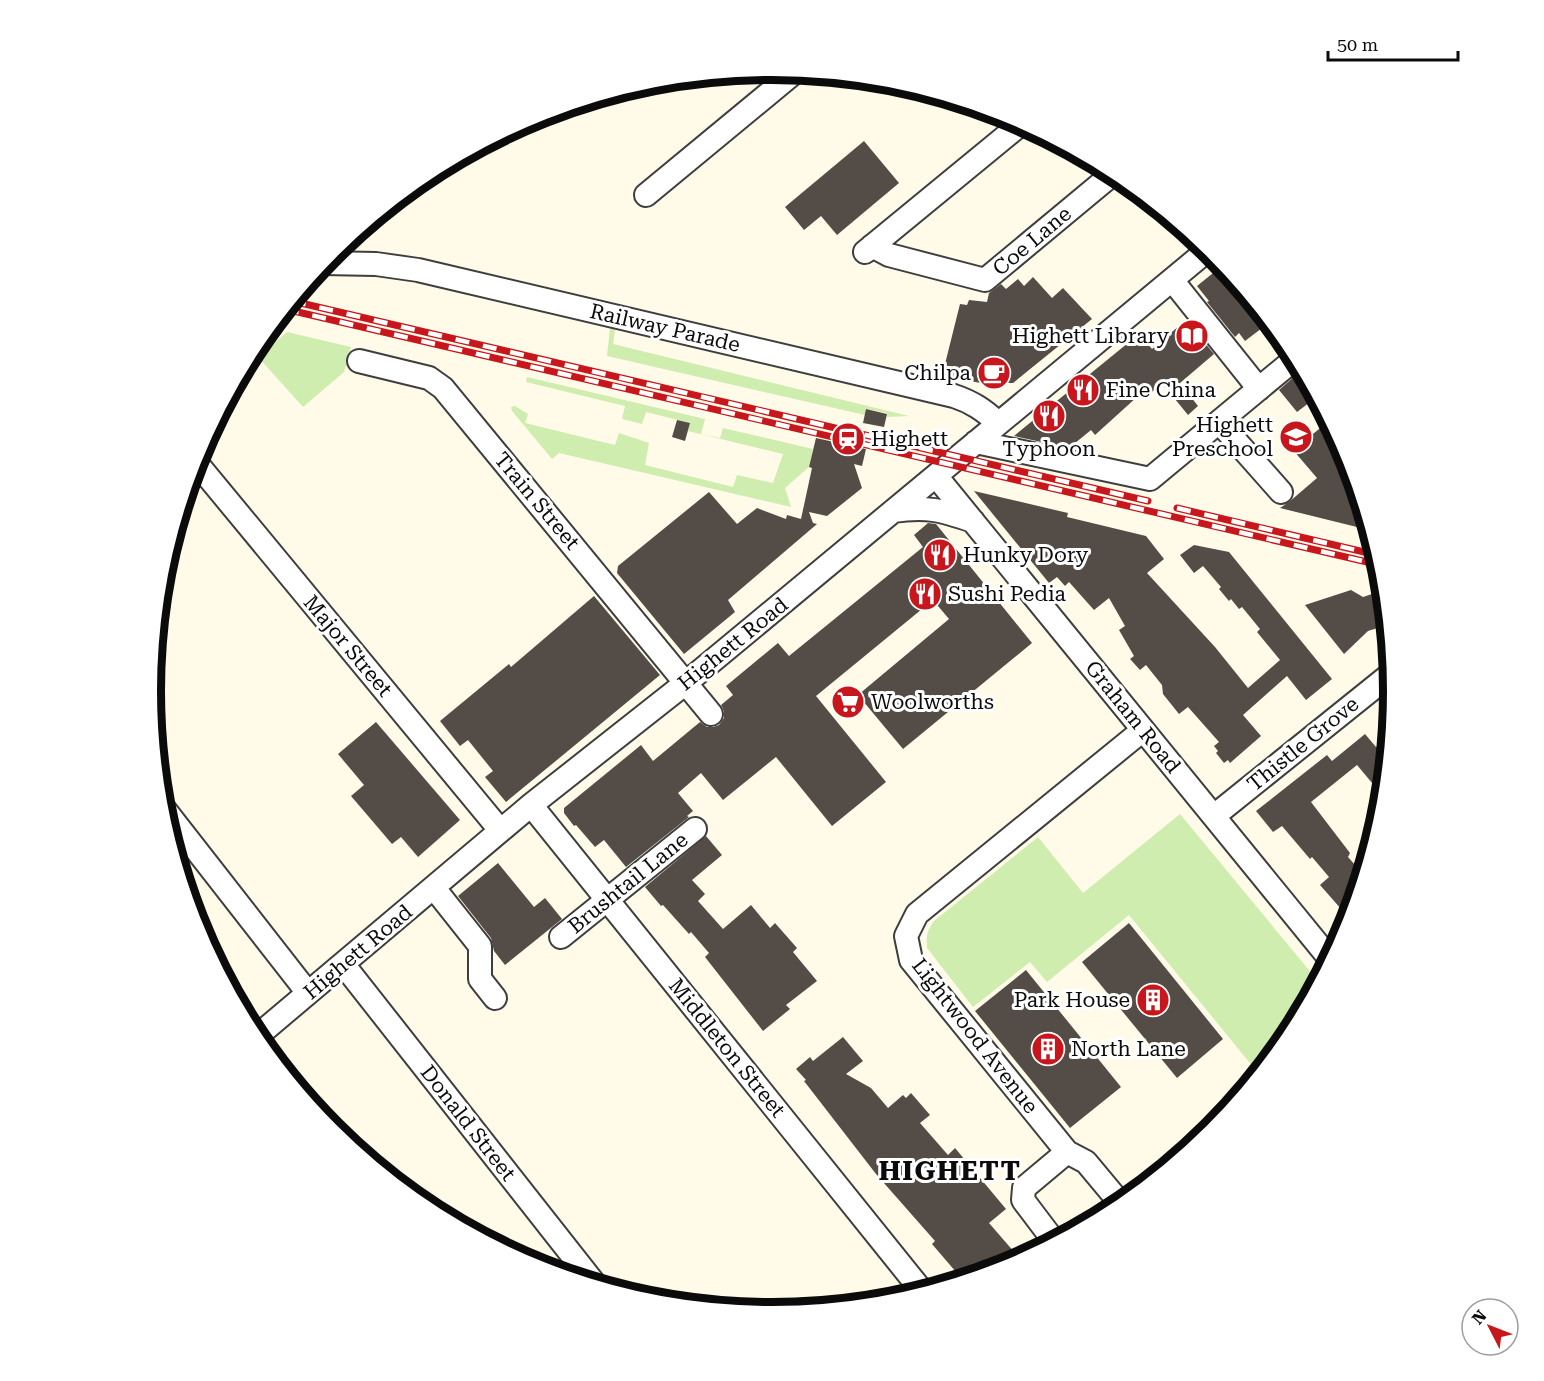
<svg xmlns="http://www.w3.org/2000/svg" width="1544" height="1381" font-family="'Roboto Serif',serif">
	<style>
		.green { fill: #ceedae }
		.building { fill: #544c46 }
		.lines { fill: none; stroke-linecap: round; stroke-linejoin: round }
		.minor-casing { stroke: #3e3e3e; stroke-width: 26 }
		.minor { stroke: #fff; stroke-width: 22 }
		.rail-casing { stroke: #c7161c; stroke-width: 7 }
		.rail { stroke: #fff; stroke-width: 4.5; stroke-dasharray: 14; stroke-linecap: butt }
		.labels { text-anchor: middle; stroke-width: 6; stroke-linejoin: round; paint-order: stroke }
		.street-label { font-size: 21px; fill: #0b0b0b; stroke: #fff }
		.poi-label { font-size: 21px; fill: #0b0b0b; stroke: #fff; text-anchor: start }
		.district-label { font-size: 27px; font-weight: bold; letter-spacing: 1.5px; fill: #0b0b0b; stroke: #fff }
		.rim { fill: none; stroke: #0b0b0b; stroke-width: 8 }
	</style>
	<rect width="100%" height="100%" fill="#fffbe8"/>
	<path class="green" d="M610,328L615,330L613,344L909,416L887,417V413L867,409L865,415L607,356Z
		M287,332L351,347L344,372L303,407L258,357Z
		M527,377L705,419L701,434L720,438L723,428L813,449L809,467L785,488L791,507L559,453L552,459L512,411L511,407L515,406L528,414L525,423L615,445L619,433L649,443L645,465L733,487L737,475L773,483L783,454L688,431L690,423L646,412L642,424L622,419L625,406L526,382Z
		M1180,814L1318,981L1289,1036L1258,1073L1129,915L1047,982L1030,962L973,1007L927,948C926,937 927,930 934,921L1038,837L1083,893Z"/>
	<path class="building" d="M864,141L899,183L837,235L821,216L804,230L785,207Z
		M1223,265L1270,322L1245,341L1239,333L1235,337L1207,302L1209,301L1197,286Z
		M1033,277L1052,298L1063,288L1092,319L1013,383H981L942,376L960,304L967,305L969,300L987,302L989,293L1001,284L1006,289L1018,279L1024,286Z
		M1186,320L1214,354L1180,383L1198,406L1188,415L1162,383L1152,392L1148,387L1095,435L1091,430L1069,448L1014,436L1139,334L1152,349Z
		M1296,375L1308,388L1314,399L1297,412L1279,390Z
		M866,409L887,414L884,427L863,423Z
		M677,420L690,423L685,441L672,437Z
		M1329,421L1346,453L1369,530L1280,508L1289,502L1317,478L1293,450Z
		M816,438L866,449L862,466L854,464L862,488L827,516L809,512L813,523L817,524L728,600L735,612L684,654L617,573L618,566L709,492L737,524L757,508L786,519L787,515L801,519L812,468L809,467Z
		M974,491L1068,513L1067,517L1146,536L1164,559L1147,573L1215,647L1248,688L1280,660L1257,632L1260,629L1242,607L1239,609L1231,599L1229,601L1219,589L1221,587L1203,566L1194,573L1180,555L1194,545L1229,552L1332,679L1306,700L1287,676L1243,715L1261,736L1230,763L1228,760L1224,763L1216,753L1218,751L1214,746L1219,742L1188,707L1179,714L1163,694L1162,685L1146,665L1140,670L1130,659L1134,656L1119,630L1125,626L1109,598L1094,610L1069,582L1065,586L1057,577L1049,583Z
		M928,523L936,524L1032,643L903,749L858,695L949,619L933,600L816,696L886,782L832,826L776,757L723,800L701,773L678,793L693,811L687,816L689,817L626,867L604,840L595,847L576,825L574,826L564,813V808L641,745L653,761L700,722L707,727H713L719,725L724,718V711L721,705L733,695L726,686L778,643L789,656L923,547L914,535Z
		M1351,590L1363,597L1378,592L1380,596H1384L1387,625L1368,631L1344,654L1305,605Z
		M594,596L660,675L506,802L485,777L493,771L468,740L460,746L440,721L509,664L511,667Z
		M376,722L460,820L418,857L401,837L392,844L351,796L364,785L338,754Z
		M1365,734L1376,747L1389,738L1383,796L1357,765L1311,802L1350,853L1348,857L1363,874L1349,918L1320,885L1329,877L1312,857L1310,859L1282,826L1273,832L1256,811L1327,755L1332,761Z
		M706,836L722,855L692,880L705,894L698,901L723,929L751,905L770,928L775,923L797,948L793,952L817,981L786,1005L790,1009L763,1031L705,957L709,953L691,932L689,934L663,905L661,906L645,887Z
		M498,863L534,907L545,898L562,919L505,965L494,951L491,938L458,896Z
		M1129,923L1223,1039L1177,1078L1082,962Z
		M1026,970L1121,1087L1070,1128L975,1011Z
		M843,1037L863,1061L846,1074L871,1088L888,1108L903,1095L906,1098L911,1093L930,1115L920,1123L948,1155L955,1148L1006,1209L989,1223L1015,1253L998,1268L962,1279L932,1244L935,1241L876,1174L804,1081L806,1080L796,1069L810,1057L813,1061Z"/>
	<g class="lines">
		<defs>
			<path id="minor" d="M646,195L796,71
				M872,246L889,255L985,280L1115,172
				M865,252L1022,123
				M323,263L376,264L418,270L954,396C972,402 984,410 998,423
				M1172,280L1259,389
				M359,361L429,378L443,388L711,714
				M1219,422L1281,492
				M976,442L1150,479L1296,358
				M195,461L500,830
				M936,476L1330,959
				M893,511C927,506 941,510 973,521
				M531,805L922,1291
				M162,806L308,993
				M1214,816L1392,673
				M434,888L480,946V979L495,998
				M561,937L695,829
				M343,964L594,1283
				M256,1037L531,805L687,682L1209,249
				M1121,1204L1086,1162L1067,1152L911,960L906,936L917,914L1143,730
				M1054,1241L1023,1200L1024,1188L1067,1152"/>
		</defs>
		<use href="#minor" class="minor-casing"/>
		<use href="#minor" class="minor"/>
		<defs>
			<path id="rail" d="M292,301L1148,501
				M285,309L1380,565
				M1177,508L1377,555"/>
		</defs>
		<use href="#rail" class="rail-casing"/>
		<use href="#rail" class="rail"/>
	</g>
	<defs>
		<symbol id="library-disc" viewBox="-11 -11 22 22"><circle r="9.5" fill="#c7161c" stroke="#fff"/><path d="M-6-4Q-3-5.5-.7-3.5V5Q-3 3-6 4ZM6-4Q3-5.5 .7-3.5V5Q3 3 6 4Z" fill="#fff"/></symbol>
		<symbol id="cafe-disc" viewBox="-11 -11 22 22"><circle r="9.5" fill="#c7161c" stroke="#fff"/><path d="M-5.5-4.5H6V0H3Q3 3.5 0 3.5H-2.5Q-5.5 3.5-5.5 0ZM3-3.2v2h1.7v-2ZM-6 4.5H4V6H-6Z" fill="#fff"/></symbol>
		<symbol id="restaurant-disc" viewBox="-11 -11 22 22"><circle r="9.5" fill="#c7161c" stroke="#fff"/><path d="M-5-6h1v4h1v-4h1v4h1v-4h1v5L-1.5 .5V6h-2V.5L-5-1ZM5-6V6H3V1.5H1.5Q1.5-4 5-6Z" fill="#fff"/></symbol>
		<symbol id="school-disc" viewBox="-11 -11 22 22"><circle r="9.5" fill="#c7161c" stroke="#fff"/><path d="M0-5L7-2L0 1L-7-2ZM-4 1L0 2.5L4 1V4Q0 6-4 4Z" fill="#fff"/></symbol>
		<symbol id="station-disc" viewBox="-11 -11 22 22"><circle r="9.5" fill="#c7161c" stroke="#fff"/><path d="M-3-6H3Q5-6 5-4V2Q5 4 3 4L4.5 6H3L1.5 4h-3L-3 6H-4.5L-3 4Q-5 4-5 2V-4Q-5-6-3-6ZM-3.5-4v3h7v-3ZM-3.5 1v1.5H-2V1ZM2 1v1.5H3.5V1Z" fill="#fff"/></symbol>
		<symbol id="supermarket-disc" viewBox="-11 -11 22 22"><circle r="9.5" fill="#c7161c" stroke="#fff"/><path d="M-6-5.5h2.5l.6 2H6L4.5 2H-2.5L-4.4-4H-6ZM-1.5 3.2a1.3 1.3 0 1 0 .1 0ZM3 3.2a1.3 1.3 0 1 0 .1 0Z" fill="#fff"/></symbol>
		<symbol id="building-disc" viewBox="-11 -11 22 22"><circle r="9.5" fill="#c7161c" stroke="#fff"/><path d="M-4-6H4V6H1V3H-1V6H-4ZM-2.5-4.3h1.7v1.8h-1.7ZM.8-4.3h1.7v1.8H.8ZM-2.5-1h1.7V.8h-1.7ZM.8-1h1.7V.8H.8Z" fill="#fff"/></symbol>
	</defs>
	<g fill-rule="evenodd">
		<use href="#library-disc" x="1173" y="317" width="38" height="38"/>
		<use href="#cafe-disc" x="975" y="354" width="38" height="38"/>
		<use href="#restaurant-disc" x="1064" y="371" width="38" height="38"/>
		<use href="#restaurant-disc" x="1030" y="397" width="38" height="38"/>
		<use href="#school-disc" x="1277" y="418" width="38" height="38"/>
		<use href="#station-disc" x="829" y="420" width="38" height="38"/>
		<use href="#restaurant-disc" x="921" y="536" width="38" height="38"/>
		<use href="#restaurant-disc" x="906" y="575" width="38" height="38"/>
		<use href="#supermarket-disc" x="829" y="683" width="38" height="38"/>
		<use href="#building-disc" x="1134" y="981" width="38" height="38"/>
		<use href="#building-disc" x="1029" y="1030" width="38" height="38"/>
	</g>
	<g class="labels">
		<g class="street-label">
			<text transform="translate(1032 241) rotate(-40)" y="7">Coe Lane</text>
			<text transform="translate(665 328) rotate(13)" y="7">Railway Parade</text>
			<text transform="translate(537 501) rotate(50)" y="7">Train Street</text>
			<text transform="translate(733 644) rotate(-39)" y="7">Highett Road</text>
			<text transform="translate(348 646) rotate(50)" y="7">Major Street</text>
			<text transform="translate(1133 717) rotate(51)" y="7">Graham Road</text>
			<text transform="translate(1303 744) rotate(-39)" y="7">Thistle Grove</text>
			<text transform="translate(628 883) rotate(-39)" y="7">Brushtail Lane</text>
			<text transform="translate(358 952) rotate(-40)" y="7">Highett Road</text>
			<text transform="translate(975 1036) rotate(52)" y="7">Lightwood Avenue</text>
			<text transform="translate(727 1048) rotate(51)" y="7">Middleton Street</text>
			<text transform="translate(468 1123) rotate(52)" y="7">Donald Street</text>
		</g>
		<g class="poi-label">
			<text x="1169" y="343" text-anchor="end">Highett Library</text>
			<text x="971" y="380" text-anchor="end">Chilpa</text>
			<text x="1106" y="397">Fine China</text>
			<text x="1273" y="432" text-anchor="end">Highett<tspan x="1273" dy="24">Preschool</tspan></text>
			<text x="871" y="446">Highett</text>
			<text x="1049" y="456" text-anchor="middle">Typhoon</text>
			<text x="963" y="562">Hunky Dory</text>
			<text x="948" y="601">Sushi Pedia</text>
			<text x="871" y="709">Woolworths</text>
			<text x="1130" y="1007" text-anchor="end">Park House</text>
			<text x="1071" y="1056">North Lane</text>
		</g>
		<g class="district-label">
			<text x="950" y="1180">HIGHETT</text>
		</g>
	</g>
	<path d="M0 0H1544V1381H0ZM161 691a611 611 0 1 1 1222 0a611 611 0 1 1-1222 0Z" fill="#fff" fill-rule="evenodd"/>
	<path class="rim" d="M161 691a611 611 0 1 1 1222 0a611 611 0 1 1-1222 0Z"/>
	<g transform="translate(1490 1327) rotate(312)"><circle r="28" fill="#ffffff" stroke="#9d9d9d" stroke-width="1.5"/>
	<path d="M0-4.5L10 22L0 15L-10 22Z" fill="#c7161c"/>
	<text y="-9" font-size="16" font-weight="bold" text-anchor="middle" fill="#0b0b0b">N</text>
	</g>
	<path d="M1328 51v9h130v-9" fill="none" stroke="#0b0b0b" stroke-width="3"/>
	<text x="1337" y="51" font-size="18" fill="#0b0b0b" stroke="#ffffff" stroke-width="4.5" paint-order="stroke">50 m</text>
</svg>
